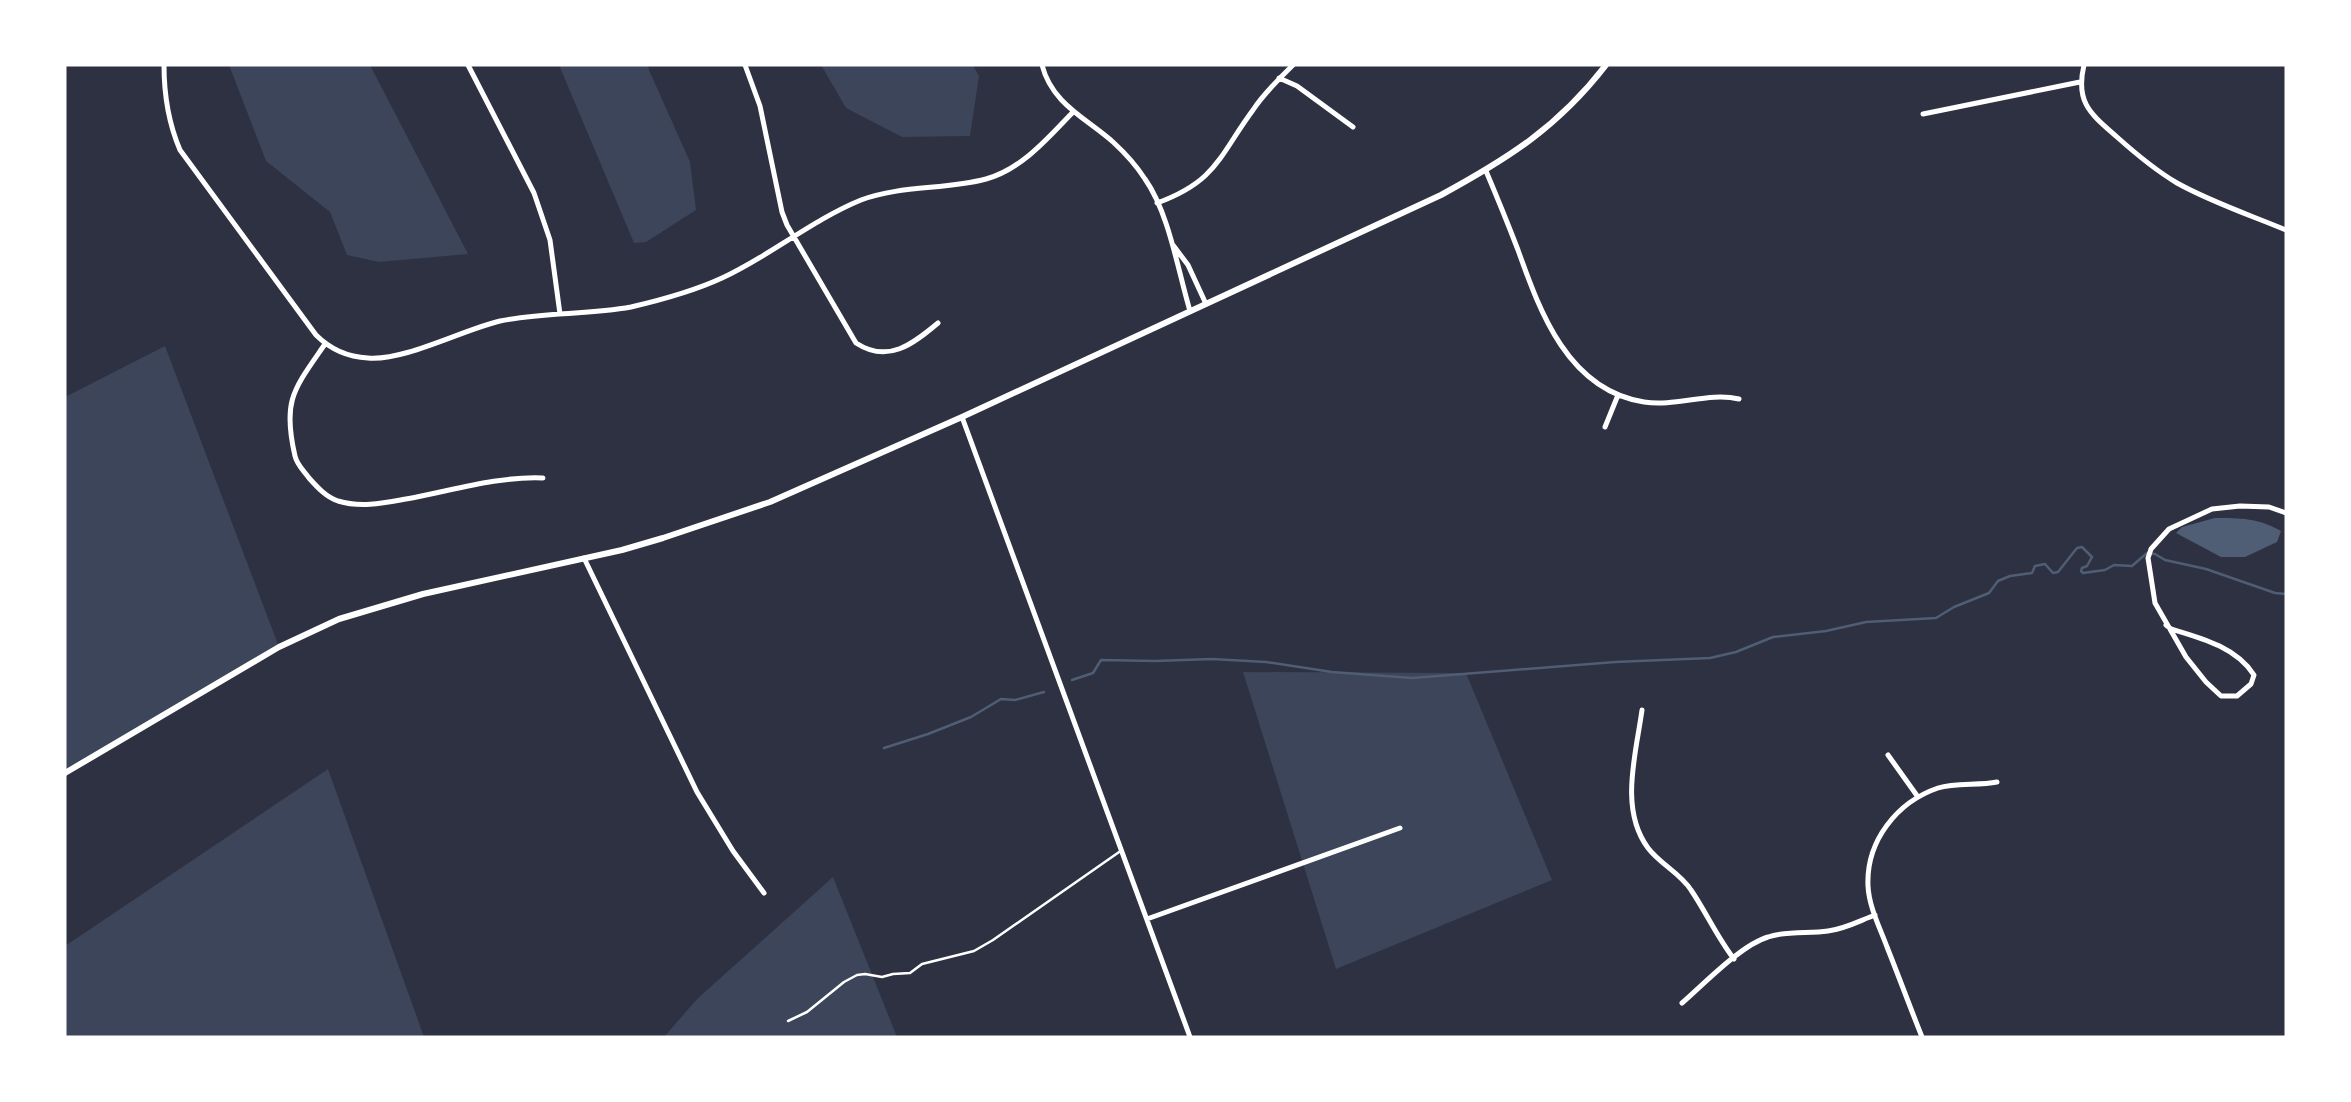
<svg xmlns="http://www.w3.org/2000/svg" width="2351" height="1102" font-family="Mulish,sans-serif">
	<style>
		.green { fill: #3c4559 }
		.water { fill: #4f5d75 }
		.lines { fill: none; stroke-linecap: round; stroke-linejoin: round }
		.stream { stroke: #4f5d75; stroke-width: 2.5 }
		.service { stroke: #fff; stroke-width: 2.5 }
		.minor { stroke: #fff; stroke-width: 5 }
		.tertiary { stroke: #fff; stroke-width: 6 }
	</style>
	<rect width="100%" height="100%" fill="#2d3142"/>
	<path class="green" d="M229,65H370L468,254L379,262L347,255L330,212L266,161Z
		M559,65H648L649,70L690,162L696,210L646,242L634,243Z
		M821,65H973L979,76L970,136L902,137L846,108Z
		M165,346L279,647L65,773V397Z
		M1243,672L1466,673L1552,880L1336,969Z
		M328,769L424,1037H65V946Z
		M833,877L897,1037H664L697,999Z"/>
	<path class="water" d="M2215,518C2241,518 2258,518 2281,531L2277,542L2245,557H2221L2176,533L2182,527Z"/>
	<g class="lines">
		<path class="stream" d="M1072,680L1093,673L1101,660L1155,661L1212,659L1266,662L1332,672L1412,678L1615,662L1710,658L1736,652L1773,637L1826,631L1866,622L1936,618L1954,607L1989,593L1998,581L2010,576L2032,573L2035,566L2045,564L2053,573L2058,572L2077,548L2082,547L2092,557L2087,566L2082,568L2081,571L2083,573L2105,570L2114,565L2132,566L2147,553L2155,554L2165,560L2206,569L2275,593L2286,594
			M884,748L928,734L971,717L1001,699L1015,700L1044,692"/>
		<path class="service" d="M788,1021L807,1012L844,982L857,975L865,974L882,977L893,974L910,973L922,964L974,951L993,940L1122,850"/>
		<path class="minor" d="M164,65C164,95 168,122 180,150L316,335C331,350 347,357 368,358C405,361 462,330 500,321C543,312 588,315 631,307C661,300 694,291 722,278C770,256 812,220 861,200C901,185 945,190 986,179C1022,169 1048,138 1073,112
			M468,65L534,193L550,240L560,314
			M745,65L760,106L782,212L787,225L856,343C888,364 913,344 938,323
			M1042,65C1052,104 1086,118 1113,142C1125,153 1136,165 1145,179C1169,213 1178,271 1190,311
			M2084,65C2075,103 2091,114 2117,137C2136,154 2155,170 2177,183C2211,202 2250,215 2286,230
			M1279,78L1297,86L1353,127
			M1923,114L2080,82
			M1486,171C1497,197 1508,224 1518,250C1540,312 1568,390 1644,402C1676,407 1708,392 1739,399
			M1157,203C1217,181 1219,156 1253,110C1264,93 1279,79 1293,65
			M1173,245L1188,265L1206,304
			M325,344C294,389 282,400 295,456C297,465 304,471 309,478C317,487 326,497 338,501C361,508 384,503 406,499C451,491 497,476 543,478
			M962,417L1190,1037
			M1605,427L1618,395
			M584,558L697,792L733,851L764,893
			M2166,625L2171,629C2201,638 2236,647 2254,675L2251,684L2237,696H2221L2206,682L2186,657L2155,603L2148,558L2151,549L2169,529L2212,509L2240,506L2269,507L2286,513
			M1642,710C1636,754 1619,809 1648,848C1660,864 1680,873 1691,890C1706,912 1717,937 1734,959
			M1888,755L1918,797
			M1147,919L1400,828
			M1682,1003C1704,984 1741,945 1768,937C1789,930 1808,934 1828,931C1845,929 1859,921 1875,915
			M1922,1037C1910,1007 1899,977 1887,947C1880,928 1869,907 1868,886C1866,841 1897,802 1938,788C1956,782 1978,786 1997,782"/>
		<path class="tertiary" d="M65,773L279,647L339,619L423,594L622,550L663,538L770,502L962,417L1441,195C1509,158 1558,127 1606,65"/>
	</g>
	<rect width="2351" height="1102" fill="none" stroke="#ffffff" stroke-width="133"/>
</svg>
